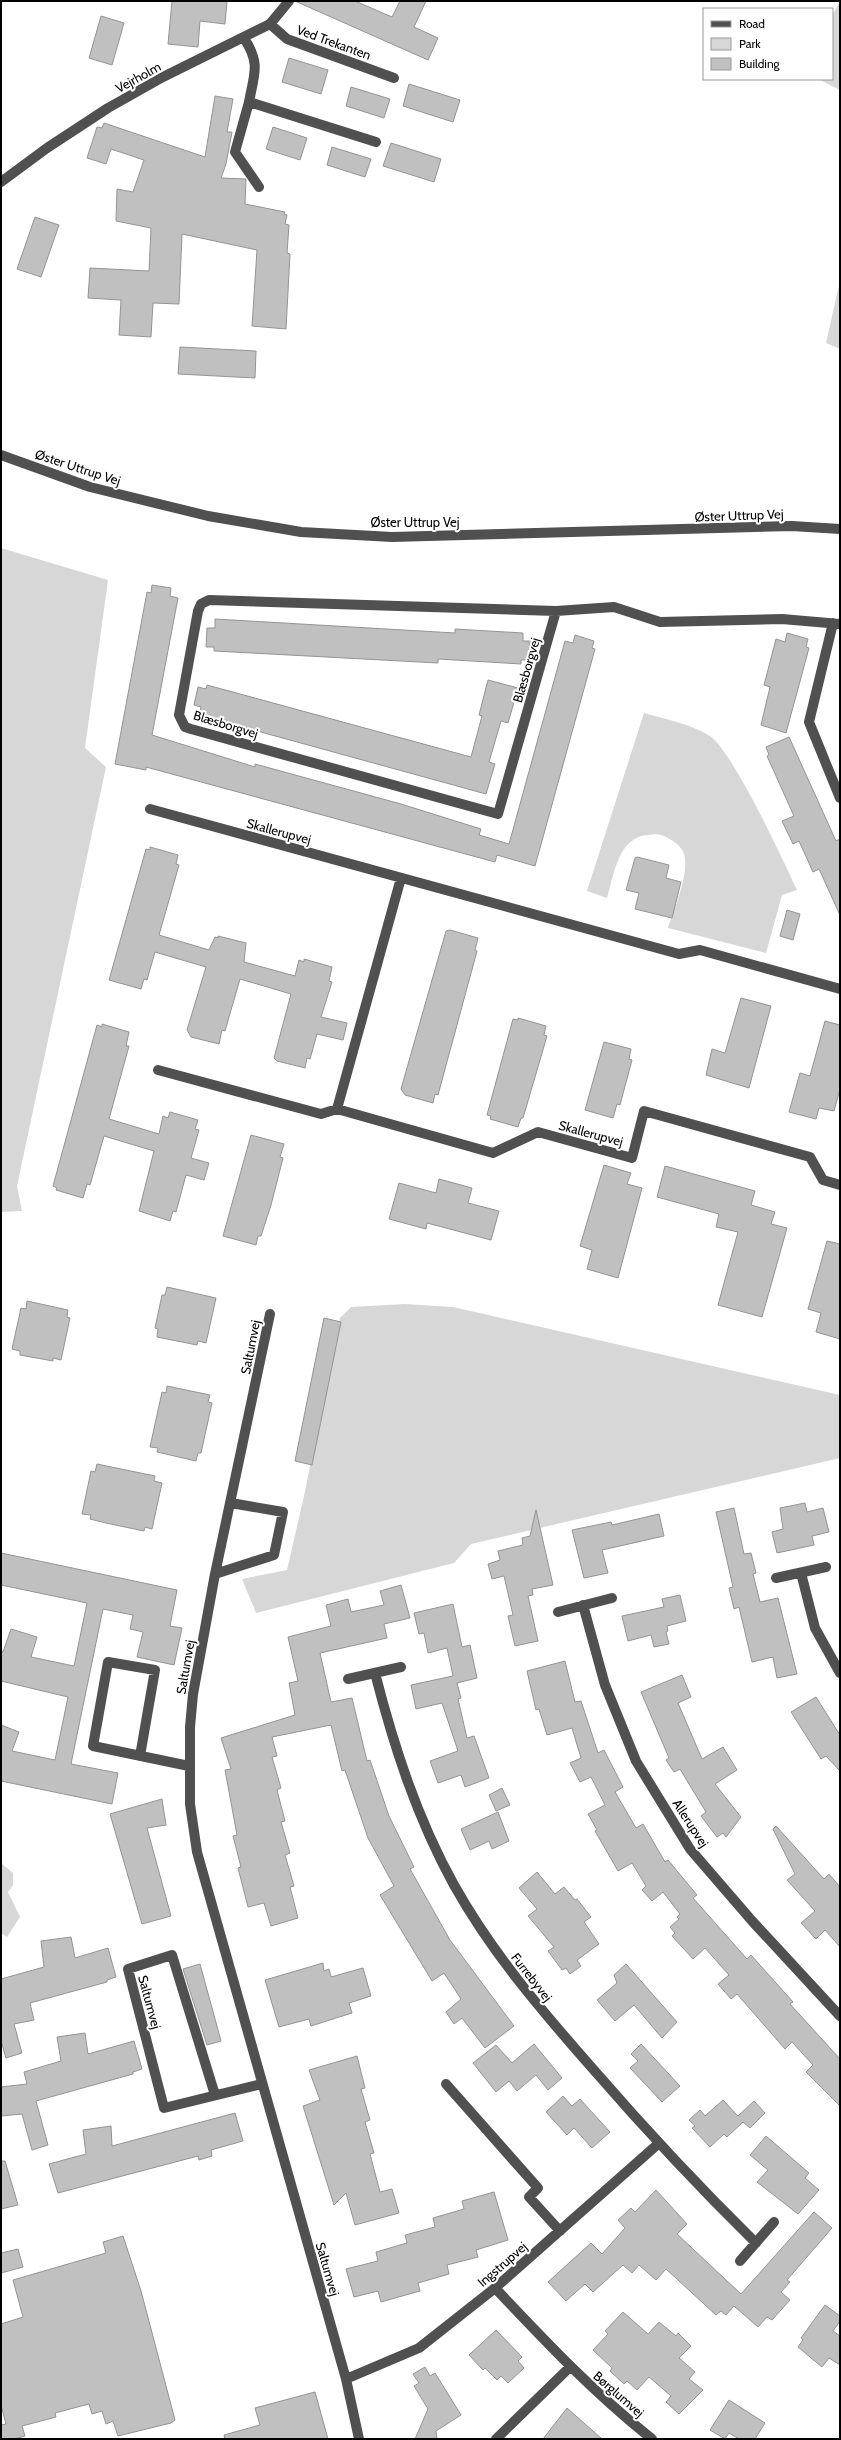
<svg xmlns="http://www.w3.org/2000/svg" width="841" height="2440" font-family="Cabin,sans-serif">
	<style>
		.green { fill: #d7d7d7 }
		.building { fill: #c0c0c0; stroke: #949494 }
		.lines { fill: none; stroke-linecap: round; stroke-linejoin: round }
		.minor { stroke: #505050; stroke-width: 10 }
		.labels { text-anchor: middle; stroke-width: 4; stroke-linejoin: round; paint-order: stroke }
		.street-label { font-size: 13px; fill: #000; stroke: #fff }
	</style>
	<rect width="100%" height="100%" fill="#fff"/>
	<path class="green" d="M840,1V90L818,79H832V16Z
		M840,281V349L826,343Z
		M1,548L108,580L85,748L106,767L17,1186L22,1211L1,1212Z
		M644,713C665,719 691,724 710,736C733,752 783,860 797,890L782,895L766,953L668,928C674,910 690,872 684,854C681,845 672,840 664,836C659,834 654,834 649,835C618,836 614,875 607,898L587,891Z
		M405,1304L453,1307L840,1395V1458L471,1544L454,1563L256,1613L242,1579L287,1570L304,1496L340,1318L351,1307Z
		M1,1863L13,1873V1885L8,1892L20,1917L7,1937L1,1933Z"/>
	<path class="building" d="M172,1H227L225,24L200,21L198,47L168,44Z
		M295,1H355L392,17L400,1H426L414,27L438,38L428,60Z
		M101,16L124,23L112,65L89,58Z
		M289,58L328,70L321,94L282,82Z
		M409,84L460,100L453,122L403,106Z
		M351,87L390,99L384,118L346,106Z
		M215,96L233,99L227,132H232L226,164L221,178L246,179L245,204L285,212L284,214L287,215L285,224L289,225L287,253L290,254L286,329L252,326L257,250L182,234L179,304L153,303L151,337L119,335L121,300L88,298L90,268L149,271L151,228L116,221L117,189L133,192L144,160L111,149L106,164L87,158L97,127L102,128L104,123L205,157Z
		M273,127L307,138L300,160L266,149Z
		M391,143L441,159L434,182L383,166Z
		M332,147L371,159L365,177L327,165Z
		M35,217L59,225L41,277L17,269Z
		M180,347L256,351L255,378L178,374Z
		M152,585L171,588L170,596L178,598L152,735L255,767V764L401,804L481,829L479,835L509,844L565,641L573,643L575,635L594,641L592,648L595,649L535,866L497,855L495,862L146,767V770L115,764L147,592L151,593Z
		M215,619L455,633V629L523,633V641H530L529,660H521V664L438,659V663L214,651V647H206L207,628H215Z
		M787,633L808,639L806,647L809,648L786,733L761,725L770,687L764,685L776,639L785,642Z
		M488,680L518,688L508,723L501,721L489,762L495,764L486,794L199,715L201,707L194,705L198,687L206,689L207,685L471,757L482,716L479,715Z
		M789,737L836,841L840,839V915L819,869L813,872L799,841L793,844L782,821L794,816L767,756L769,755L766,747Z
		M150,847L178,855L176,864L179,865L159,935L209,950L215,937L218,938V936L246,943L244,962L295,976L299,960L304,962V959L332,967L329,981L332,982L321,1017L347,1023L343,1040L317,1034L310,1059L307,1058L305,1068L277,1061L274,1058L291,994L240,979L225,1031L222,1030L219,1044L191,1037L187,1030L206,967L155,952L147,980L144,979L141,989L109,980L146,849L150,850Z
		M637,857L669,865L666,878L681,882L672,918L635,909L639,893L626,890L635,858Z
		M787,910L800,914L793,940L780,936Z
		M450,930L478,938L475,950L477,951L438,1095L435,1094L433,1103L405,1095L401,1089L446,931Z
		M741,998L771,1006L749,1088L706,1075L712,1049L725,1053Z
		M518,1018L546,1026L544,1035L547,1036L523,1118H521L518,1127L490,1119L491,1116L487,1115L513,1019L518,1020Z
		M825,1021L840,1025V1089L834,1111L819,1108L816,1119L789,1112L800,1073L810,1076Z
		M102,1024L129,1032L126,1046H129L109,1119L159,1134L163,1116L168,1118L170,1112L198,1120L195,1129L199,1130L191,1158L209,1163L204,1180L186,1175L176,1212L173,1211L170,1221L139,1211L154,1151L104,1136L90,1185L87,1184L83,1198L56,1190L57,1188L53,1186L97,1025L102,1027Z
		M604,1042L631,1049L629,1059L632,1060L620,1105L617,1104L613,1118L585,1110Z
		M251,1135L284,1144L280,1157L283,1158L271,1205L261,1236H258L256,1245L223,1236Z
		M604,1165L631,1173L627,1184L642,1188L618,1278L587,1269L592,1250L580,1246Z
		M665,1166L755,1191L751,1205L775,1212L771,1224L787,1228L762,1317L718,1305L738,1232L716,1227L719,1214L657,1197Z
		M439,1179L472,1188L468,1203L499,1211L491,1240L427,1223L426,1229L389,1219L399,1183L436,1193Z
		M827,1241L840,1244V1339L816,1332L821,1313L808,1309Z
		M167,1287L216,1298L206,1343L198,1341L197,1345L157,1337L158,1329L155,1328L162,1295H165Z
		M27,1301L68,1310L67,1317L70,1318L61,1360L53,1358V1361L20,1355V1351L12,1349L21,1308L26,1309Z
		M324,1318L341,1322L312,1465L295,1461Z
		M167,1386L210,1395L208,1402L212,1403L201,1453H198L196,1461L157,1452L158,1448L150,1447L162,1392L166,1393Z
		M97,1464L155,1476L154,1481L162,1483L152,1529L145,1527L144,1531L106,1523L90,1519L91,1515L82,1514L91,1471L95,1472Z
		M805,1503L807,1512L823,1508L829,1532L812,1536L814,1545L777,1553L772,1532L783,1529L780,1508Z
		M734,1508L744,1554L751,1553L756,1573L753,1574L760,1602L778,1598L797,1674L777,1678L773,1657L752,1662L739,1607L734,1609L729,1588L733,1587L716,1512Z
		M536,1510L553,1585L532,1589L533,1595L528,1596L538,1641L515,1646L508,1616L513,1615L504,1576L492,1579L488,1564L500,1560L498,1551L523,1545L522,1538L530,1536Z
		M659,1514L664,1536L602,1550L608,1573L584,1578L572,1530L611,1522L612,1525Z
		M1,1553L177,1590L170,1626L182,1628L174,1665L137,1657L143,1632L130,1629L133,1615L103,1609L71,1764L118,1773L112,1804L1,1781V1725L19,1732L12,1751L55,1760L68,1697L1,1681V1651L3,1652L11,1629L37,1637L31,1657L74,1666L87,1603L1,1585Z
		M401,1585L410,1618L384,1624L387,1638L320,1653L331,1702L352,1698L367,1761L370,1760L389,1816L414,1867L410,1869L450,1940L514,2026L485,2048L462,2018L454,2024L446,2012L461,1999L444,1973L432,1981L380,1895L394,1886L368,1838L345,1770L342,1771L331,1725L272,1737L277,1756L272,1757L281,1788L277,1790L285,1821L281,1822L290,1853L285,1855L294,1886L290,1887L298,1918L271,1926L264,1903L248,1907L238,1868L241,1867L233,1836L237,1835L225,1770L231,1769L221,1738L295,1715L289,1683L298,1681L288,1637L331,1626L326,1605L348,1599L351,1612L384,1605L380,1591Z
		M680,1595L686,1621L667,1626L668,1631L666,1632L669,1644L654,1647L651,1635L628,1641L622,1616L664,1607L662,1599Z
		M453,1604L462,1647L470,1645L477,1678L457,1683L461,1698L458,1699L467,1738L474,1736L489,1778L465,1787L461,1775L438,1783L430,1761L458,1751L442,1703L416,1709L411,1685L453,1676L447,1648L428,1653L424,1633L419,1634L414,1613Z
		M565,1661L575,1702L581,1701L598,1753L604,1750L623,1787L615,1792L636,1828L643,1824L665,1862L668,1860L697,1895L693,1898L747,1959L751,1955L793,2002L790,2004L840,2059V2106L806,2072L813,2065L792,2042L785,2049L737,1994L731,1999L718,1984L729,1975L705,1948L693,1959L672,1936L675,1933L670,1927L679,1919L677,1917L680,1914L663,1892L652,1901L642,1890L646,1886L632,1863L618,1871L595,1831L597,1830L588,1814L605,1805L591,1777L580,1782L570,1763L581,1758L572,1728L547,1735L539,1709L536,1710L527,1671Z
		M682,1675L691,1697L678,1703L702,1759L723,1747L737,1770L715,1784L741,1817L726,1837L723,1833L717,1837L701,1816L706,1812L680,1769L674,1772L666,1760L669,1758L641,1692Z
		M816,1697L840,1735V1771L826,1756L821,1759L791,1712Z
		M502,1788L510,1805L496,1811L489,1795Z
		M162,1799L166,1825L147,1828L171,1916L142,1924L110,1814Z
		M498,1812L509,1841L492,1849L489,1841L470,1850L461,1829Z
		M776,1826L824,1879L829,1874L840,1887V1947L825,1930L816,1939L801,1923L815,1911L787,1880L795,1874L773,1829Z
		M537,1872L555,1894L564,1887L575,1900L577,1899L591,1917L584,1922L599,1944L577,1960L581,1966L570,1974L566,1968L562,1970L548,1951L554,1947L528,1916L537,1909L519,1888Z
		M71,1937L75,1958L108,1948L116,1977L107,1980V1982L30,2003L34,2020L14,2024L22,2053L6,2058L1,2041V1979L44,1967L41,1941Z
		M323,1963L324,1971L329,1969L331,1977L363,1968L371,1996L349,2003L352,2013L311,2026L309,2019L279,2027L265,1980Z
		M200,1964L221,2041L207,2045L183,1969Z
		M626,1964L677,2022L662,2038L634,2005L615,2021L597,2000L617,1983L614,1975Z
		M85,2033L88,2054L134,2041L142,2069L133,2072V2074L36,2101L48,2145L32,2150L22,2114L1,2116V2087L27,2084L24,2072L61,2061L57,2037Z
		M534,2044L562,2078L548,2090L536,2075L517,2091L509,2081L496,2092L473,2063L496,2045L512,2063Z
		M641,2044L680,2086L662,2102L630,2068L638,2061L631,2054Z
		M357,2056L365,2088L361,2089L370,2120L365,2122L374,2153L370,2154L380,2192L392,2189L399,2213L355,2225L346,2193L334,2205L303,2106L320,2100L309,2070Z
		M563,2096L572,2106L580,2099L610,2132L592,2148L574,2128L567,2135L546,2112Z
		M723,2100L738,2116L754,2101L765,2113L750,2128L743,2122L727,2137L724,2134L710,2147L692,2128L695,2126L689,2120L700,2110L705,2116Z
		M235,2113L243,2141L211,2150L212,2156L199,2160L198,2156L58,2193L49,2164L86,2154L83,2130L111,2126L112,2146Z
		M766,2136L809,2173L805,2178L819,2190L798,2214L757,2182L768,2170L750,2155Z
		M1,2161H5L18,2205L1,2209Z
		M656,2190L687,2224L677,2234L741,2294L814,2212L832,2228L787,2280L790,2282L781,2292L790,2300L772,2320L767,2317L758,2327L734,2306L726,2315L721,2311L716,2315L666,2269L656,2280L639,2265L632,2273L623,2265L593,2292L585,2284L566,2301L548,2282L591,2243L602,2254L625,2228L618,2220L631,2208L635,2212Z
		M494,2192L508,2240L476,2250L478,2257L447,2265L449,2274L418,2283L420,2291L381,2302L378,2291L354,2297L346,2269L378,2261L376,2252L407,2243L405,2235L435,2227L433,2218L464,2209L462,2201Z
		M123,2236L141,2291L175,2420L171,2423L118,2436L113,2421L106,2424L102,2411L92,2414L89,2404L55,2413L56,2417L22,2426L25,2436L14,2439H1V2425L6,2424L1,2405V2324L23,2317L13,2280L106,2253L103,2242Z
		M18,2249L23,2267L1,2273V2253Z
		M825,2305L840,2316V2321L833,2331L840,2336V2365L829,2358L822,2367L798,2347L803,2340L801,2338Z
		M623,2312L648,2334L659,2322L676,2336L678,2333L691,2346L679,2358L695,2372L689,2379L703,2390L679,2414L666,2402L671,2396L649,2377L637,2390L627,2381L624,2384L610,2371L612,2368L593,2350L608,2334L605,2331Z
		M496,2330L522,2357L518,2361L524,2368L508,2383L501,2376L497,2380L485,2368L483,2370L469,2355Z
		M425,2367L430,2376L435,2373L461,2415L436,2431L437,2439H415L428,2409L414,2386L419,2383L413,2374Z
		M315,2392L328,2439H225L224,2435L260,2425L255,2408Z
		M729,2400L765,2423L755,2439H739L729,2433L725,2439L710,2430Z
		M567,2408L602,2439H543Z"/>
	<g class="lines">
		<path class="minor" d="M270,24L287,39L394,78
			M244,38C261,64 254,74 249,102L376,142
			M249,102L235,152L259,187
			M1,182L47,148L108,108L163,77L270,24L289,1
			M1,455L90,487L208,516L301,532L392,537L792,526L840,529
			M556,611L498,814L191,729L185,727L179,715L198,611L201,604L209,600L556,611L614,607L660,622L782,619L840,624
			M833,623L809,722L840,798
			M150,809L679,954L700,950L840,989
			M158,1070L321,1114L337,1109L493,1153L538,1132L632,1158L644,1111L810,1157L823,1180L840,1185
			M337,1109L401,878
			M270,1314L215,1574L193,1694L190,1727V1804L197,1852L346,2379L359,2439
			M801,1573L815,1628L840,1673
			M215,1574L274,1555L283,1512L231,1503
			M776,1578L826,1567
			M583,1605L605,1685L636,1761L690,1849L753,1922L840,2016
			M558,1612L612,1598
			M375,1673C394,1747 417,1818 454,1885C492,1953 542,2011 593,2069C645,2129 699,2187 756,2243
			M348,1679L401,1667
			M140,1756L155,1670L108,1662L93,1746L189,1766
			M446,2084L538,2188L529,2197L560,2231
			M215,2095L172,1955L128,1969L164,2108L262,2084
			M740,2261L774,2222
			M495,2288C547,2343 593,2392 652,2439
			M346,2379L419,2348L495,2288L658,2144
			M496,2439L569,2368"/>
	</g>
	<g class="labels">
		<g class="street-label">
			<text transform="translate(334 42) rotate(20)" y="5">Ved Trekanten</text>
			<text transform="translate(138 77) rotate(-29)" y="5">Vejrholm</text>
			<text transform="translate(78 467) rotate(18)" y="5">Øster Uttrup Vej</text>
			<text transform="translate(739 515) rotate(-2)" y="5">Øster Uttrup Vej</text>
			<text x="415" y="527">Øster Uttrup Vej</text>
			<text transform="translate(526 670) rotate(-74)" y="5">Blæsborgvej</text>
			<text transform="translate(226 724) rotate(17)" y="5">Blæsborgvej</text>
			<text transform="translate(279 831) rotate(15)" y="5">Skallerupvej</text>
			<text transform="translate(591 1133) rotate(15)" y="5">Skallerupvej</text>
			<text transform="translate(250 1347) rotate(-79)" y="5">Saltumvej</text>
			<text transform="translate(185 1667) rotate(-80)" y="5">Saltumvej</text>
			<text transform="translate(691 1823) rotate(57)" y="5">Allerupvej</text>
			<text transform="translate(532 1977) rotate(52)" y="5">Furrebyvej</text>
			<text transform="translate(150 2002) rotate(75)" y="5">Saltumvej</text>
			<text transform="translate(502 2264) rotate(-41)" y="5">Ingstrupvej</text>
			<text transform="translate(328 2269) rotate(74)" y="5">Saltumvej</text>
			<text transform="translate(619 2394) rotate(41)" y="5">Børglumvej</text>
		</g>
	</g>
	<rect width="841" height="2440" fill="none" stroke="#000000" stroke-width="4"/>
	<rect x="703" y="8" width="130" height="72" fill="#ffffff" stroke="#999999"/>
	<rect x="711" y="21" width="20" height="6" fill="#505050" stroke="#999999"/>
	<text x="739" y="28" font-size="12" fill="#000000">Road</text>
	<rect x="711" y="38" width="20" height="12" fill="#d7d7d7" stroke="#999999"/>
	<text x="739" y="48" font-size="12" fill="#000000">Park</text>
	<rect x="711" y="58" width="20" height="12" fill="#c0c0c0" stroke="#999999"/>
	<text x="739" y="68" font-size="12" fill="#000000">Building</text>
</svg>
